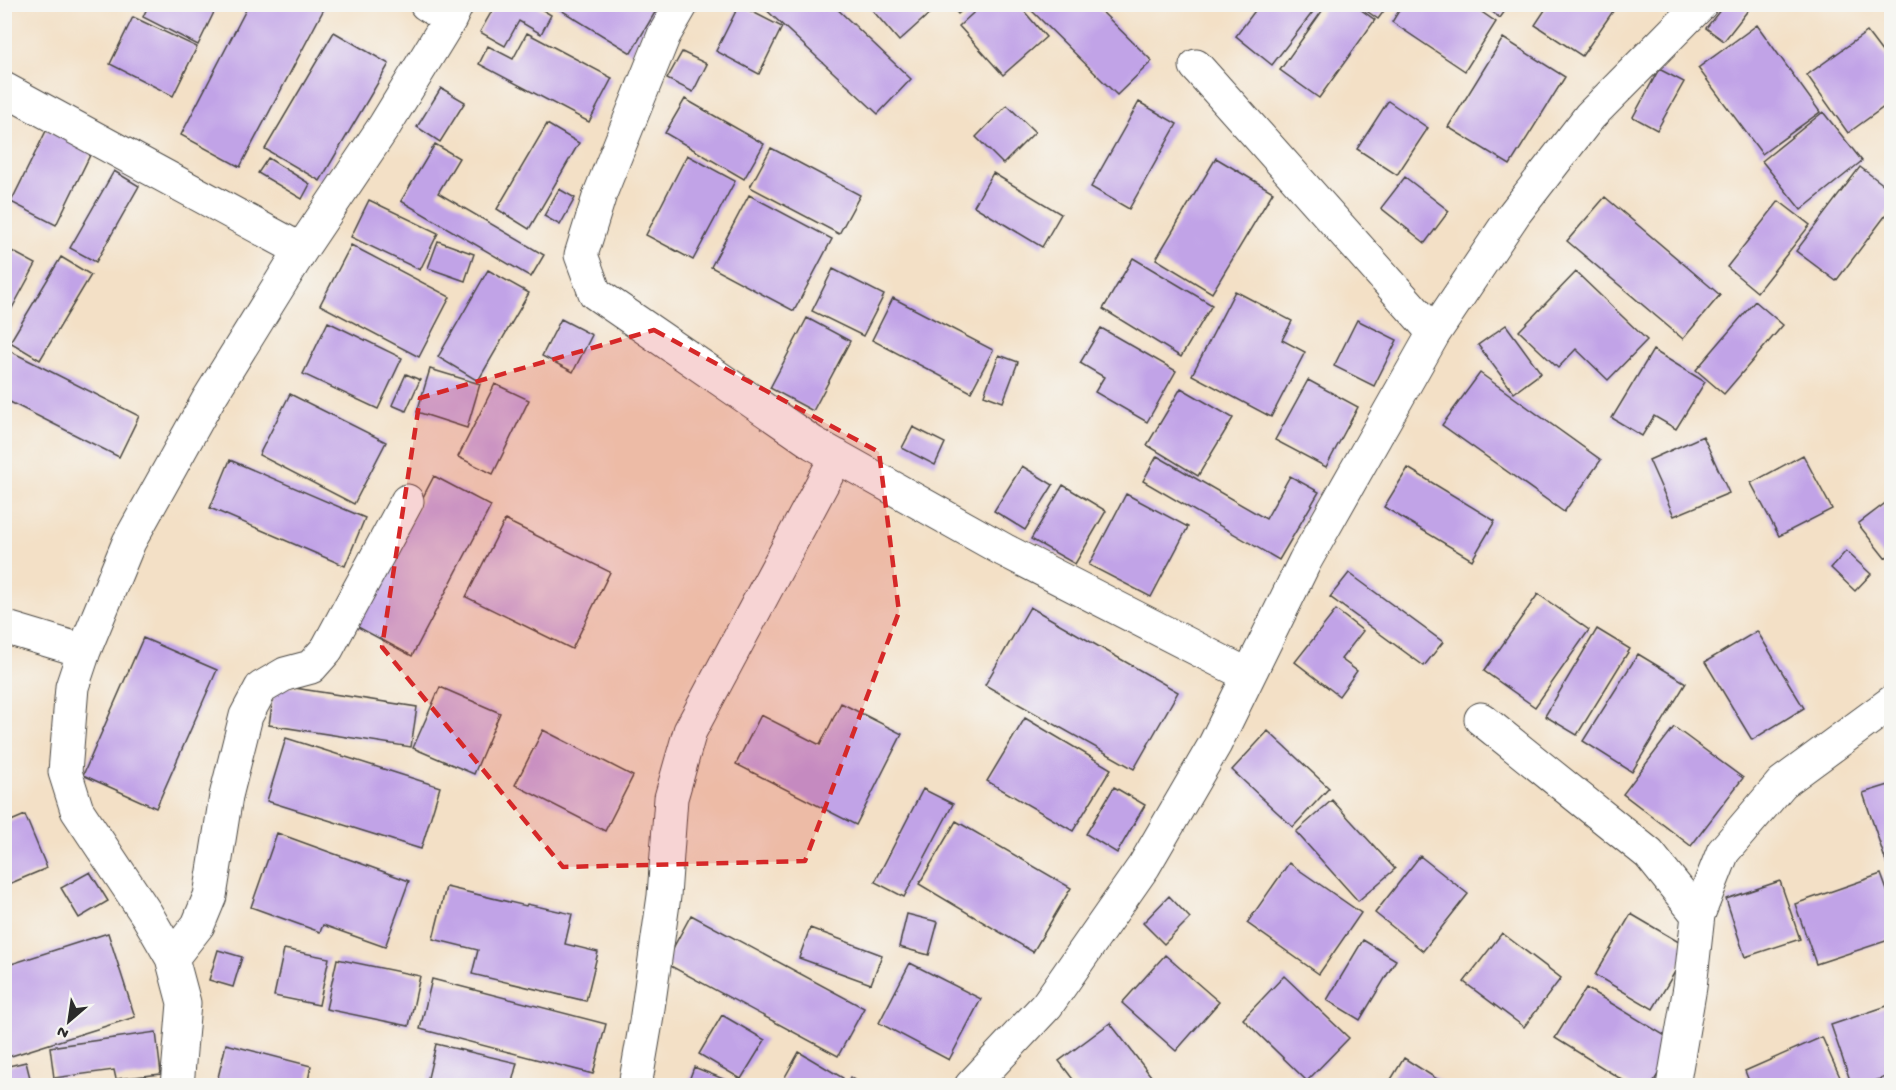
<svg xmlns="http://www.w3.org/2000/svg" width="1896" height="1090" font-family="'Gochi Hand',sans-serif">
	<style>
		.building { fill: #c1a3e7 }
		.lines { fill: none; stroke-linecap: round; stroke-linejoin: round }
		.minor-casing { stroke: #494642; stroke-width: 35 }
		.minor { stroke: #fff; stroke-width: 33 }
		.marked { fill: #d62828; fill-opacity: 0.2; stroke: #d62828; stroke-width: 4.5; stroke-dasharray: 12 8; stroke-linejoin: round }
	</style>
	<rect width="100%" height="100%" fill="#f6f6f2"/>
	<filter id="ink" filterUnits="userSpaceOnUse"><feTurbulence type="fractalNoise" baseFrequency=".0167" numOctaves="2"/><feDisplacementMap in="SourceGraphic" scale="12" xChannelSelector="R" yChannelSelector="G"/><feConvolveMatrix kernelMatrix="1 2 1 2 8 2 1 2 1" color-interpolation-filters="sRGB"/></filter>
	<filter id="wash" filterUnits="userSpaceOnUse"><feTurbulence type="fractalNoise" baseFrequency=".008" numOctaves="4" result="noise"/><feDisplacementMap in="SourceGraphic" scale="24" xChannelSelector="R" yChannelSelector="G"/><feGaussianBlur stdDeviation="1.35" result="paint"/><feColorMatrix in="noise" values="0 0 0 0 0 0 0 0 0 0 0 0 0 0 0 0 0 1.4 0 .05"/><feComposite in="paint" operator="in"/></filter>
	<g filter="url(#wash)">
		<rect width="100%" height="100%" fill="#f3e0c6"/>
		<g id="blocks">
			<path class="building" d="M149,4H218L198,45L143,17Z
				M249,4H320L325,7L240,167L181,135Z
				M496,4H533L551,15L541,34L519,21L505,46L480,32Z
				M551,4H660L631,53Z
				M760,4H832L911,79L878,114Z
				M867,4H940L899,41Z
				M950,4H970L958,14Z
				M983,4H1018L1046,37L1003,75L959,26Z
				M1025,4H1094L1152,61L1117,95Z
				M1260,4H1319L1272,65L1236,36Z
				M1327,4H1353L1375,20L1319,98L1280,70Z
				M1357,4H1389L1378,19Z
				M1403,4H1470L1496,22L1465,71L1392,22Z
				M1482,4H1510L1500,18Z
				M1549,4H1618L1582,56L1535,25Z
				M1725,4H1743L1749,9L1724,41L1706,28Z
				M1881,4H1892V17Z
				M739,5L782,27L759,74L716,51Z
				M133,17L197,47L173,96L110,64Z
				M1757,25L1820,112L1762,154L1698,68Z
				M334,32L389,64L320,181L265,149Z
				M1867,32L1892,65V101L1848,133L1807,75Z
				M527,33L612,78L589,122L479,64L488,46L513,59Z
				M1503,38L1565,77L1510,165L1448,127Z
				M682,52L707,64L693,92L667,79Z
				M1659,69L1684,82L1657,130L1633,117Z
				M441,88L465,102L440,142L417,127Z
				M685,99L764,144L744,179L665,133Z
				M1388,101L1428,128L1397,175L1357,149Z
				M1139,102L1177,124L1129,209L1091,187Z
				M1007,105L1035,132L1003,164L976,137Z
				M1823,112L1862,161L1801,210L1762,161Z
				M547,124L579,143L529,229L497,209Z
				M47,129L92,151L56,225L11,202Z
				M435,144L459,158L438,193L544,255L531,277L401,201Z
				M771,148L860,195L839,234L750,187Z
				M687,155L735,181L693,260L646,235Z
				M268,158L310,184L302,199L258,173Z
				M1216,158L1273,192L1212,293L1156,259Z
				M1860,167L1892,191V207L1836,281L1796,251Z
				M114,171L139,186L96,262L70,248Z
				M993,173L1061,214L1042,247L974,206Z
				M1405,177L1449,211L1425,243L1381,208Z
				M559,189L575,198L560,225L544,216Z
				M749,195L832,239L794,311L711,267Z
				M1605,197L1720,295L1683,339L1567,241Z
				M369,200L438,233L420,270L351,237Z
				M1779,201L1810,225L1757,292L1727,267Z
				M438,241L474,254L465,281L428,268Z
				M351,245L450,297L419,357L320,305Z
				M4,247L36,264L4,323Z
				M61,257L91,275L40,360L10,342Z
				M1133,258L1212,305L1181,357L1103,309Z
				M833,269L884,295L863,336L812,311Z
				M488,270L529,293L478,381L438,357Z
				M1576,272L1647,340L1608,380L1576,349L1558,368L1519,331Z
				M1235,291L1292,321L1282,340L1305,352L1271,417L1192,375Z
				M893,298L993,350L971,392L872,340Z
				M1755,301L1783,325L1724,394L1696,370Z
				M807,318L850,341L813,411L770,388Z
				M561,319L592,335L573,372L542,356Z
				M1357,320L1397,340L1374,386L1334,366Z
				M328,322L402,358L378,409L303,374Z
				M1506,325L1541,373L1514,393L1478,345Z
				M1101,328L1176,371L1147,422L1095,392L1104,377L1080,363Z
				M4,348L139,416L119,457L4,399Z
				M1653,350L1705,382L1676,429L1654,416L1642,436L1612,418Z
				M999,355L1018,362L1003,402L984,395Z
				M430,369L480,384L467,428L417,412Z
				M1480,373L1601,460L1564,512L1442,425Z
				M406,374L420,380L406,411L392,405Z
				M1308,380L1358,407L1326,467L1275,440Z
				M495,384L529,400L493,474L458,457Z
				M1181,388L1233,418L1198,476L1147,445Z
				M290,394L386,442L354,504L259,455Z
				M913,427L945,443L935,465L902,448Z
				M1703,436L1729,493L1674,516L1649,460Z
				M1803,455L1832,509L1779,536L1751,483Z
				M1157,456L1266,519L1290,476L1319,492L1279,560L1143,481Z
				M230,460L365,518L345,566L210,508Z
				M1022,466L1053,485L1025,530L994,511Z
				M1408,468L1495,521L1472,560L1384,507Z
				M434,476L491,506L412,656L356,626Z
				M1063,485L1106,511L1075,564L1031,539Z
				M1126,494L1188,527L1151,597L1089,565Z
				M1892,498V553L1885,558L1858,524Z
				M505,520L610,572L572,649L466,597Z
				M1846,551L1871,574L1855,591L1831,568Z
				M1349,573L1443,642L1424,666L1330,597Z
				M1538,594L1589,630L1535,707L1484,671Z
				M1030,607L1178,692L1134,769L985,685Z
				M1336,610L1363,631L1341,659L1357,671L1339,696L1295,662Z
				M1597,629L1630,649L1577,735L1545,716Z
				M1757,631L1804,708L1752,740L1705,662Z
				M143,638L217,670L156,808L83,775Z
				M1638,654L1686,683L1632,772L1583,741Z
				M275,685L417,707L411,747L269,725Z
				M440,687L500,713L474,774L413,748Z
				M841,703L902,734L856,825L736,764L761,715L820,745Z
				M1025,718L1111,769L1073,831L987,781Z
				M1674,727L1743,778L1691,846L1623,794Z
				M543,730L633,776L605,831L515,785Z
				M1268,731L1329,788L1293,827L1232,770Z
				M286,738L440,787L421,849L267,801Z
				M1892,784V877H1891L1863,793Z
				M1114,787L1145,805L1117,853L1086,834Z
				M923,789L953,804L904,897L875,882Z
				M1332,800L1395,869L1358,901L1296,832Z
				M25,815L47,868L4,886V824Z
				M956,821L1071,888L1033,952L919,884Z
				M277,833L409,881L385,947L323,925L320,932L251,907Z
				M1420,856L1468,894L1423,951L1375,913Z
				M1289,863L1361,913L1319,974L1247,923Z
				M90,872L108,901L79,918L61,888Z
				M1881,874L1892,904V939L1816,964L1795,904Z
				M1780,881L1800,939L1745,957L1726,899Z
				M446,887L526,906L527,904L572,914L565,944L598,952L586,1001L472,974L478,950L433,939Z
				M1169,896L1190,918L1164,944L1143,923Z
				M907,914L938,922L929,955L899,947Z
				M1631,914L1689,948L1653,1009L1595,975Z
				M691,915L864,1008L838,1056L665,963Z
				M810,928L882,955L871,984L799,958Z
				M108,933L135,1017L8,1057L5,1048V966Z
				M1502,933L1561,978L1524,1027L1464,982Z
				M1363,940L1396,960L1360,1020L1327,1000Z
				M284,949L329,958L319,1005L274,996Z
				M218,950L242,957L233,987L209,980Z
				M1165,955L1219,1002L1176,1051L1122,1003Z
				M337,959L420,976L409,1026L326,1009Z
				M910,963L981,999L949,1060L879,1023Z
				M1284,976L1349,1038L1307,1081L1243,1019Z
				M432,979L606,1024L593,1074L420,1029Z
				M1586,988L1677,1043L1651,1086H1632L1555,1038Z
				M1890,1005L1892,1010V1075L1860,1086H1852L1831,1025Z
				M722,1015L765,1040L741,1079L699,1054Z
				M1110,1023L1154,1080L1147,1086H1078L1059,1061Z
				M156,1032L161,1074L116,1079L114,1070L54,1078L50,1047Z
				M1822,1037L1844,1086H1751L1745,1071Z
				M226,1044L311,1066L307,1086H216Z
				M436,1044L517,1063L511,1086H440L427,1082Z
				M799,1052L843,1078L839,1086H780Z
				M1404,1058L1448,1086H1387Z
				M26,1062L32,1086H4V1067Z
				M694,1067L738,1085V1086H687Z
				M850,1077L863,1086H845Z"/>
		</g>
	</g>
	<g filter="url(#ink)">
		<use href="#blocks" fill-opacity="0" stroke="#494642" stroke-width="1.5"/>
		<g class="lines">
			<defs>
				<path id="minor" d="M426,4L450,19
					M682,4L664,35L600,194L581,255L595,293L813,443L1004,550L1248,675
					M1196,66L1434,333
					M4,89L301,250
					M4,627L84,651
					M1481,719L1649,854L1698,915
					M172,958L198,925L210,896L226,796L246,716L261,688L285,674L311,667L327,649L407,501
					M177,1086L184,1003L172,958L147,915L77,810L65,772L72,687L84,651L129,542L208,400L301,250L385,125L450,19L457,4
					M635,1086L646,1022L664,896L671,798L690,731L837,456
					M971,1086L1047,1005L1144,866L1215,744L1305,561L1434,333L1514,214L1590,116L1701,4
					M1673,1086L1690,987L1698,915L1723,852L1782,783L1892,702"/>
			</defs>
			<use href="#minor" class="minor-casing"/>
			<use href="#minor" class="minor"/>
		</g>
	</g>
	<path class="marked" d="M654,330L879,452L899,612L805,861L563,867L382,647L420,398Z"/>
	<rect width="1896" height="1090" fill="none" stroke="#f6f6f2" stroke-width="24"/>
	<g transform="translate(69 1021) rotate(209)" stroke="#f6f6f2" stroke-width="4.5" paint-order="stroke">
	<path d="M0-4.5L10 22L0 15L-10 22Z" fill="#2b2b2b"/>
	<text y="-9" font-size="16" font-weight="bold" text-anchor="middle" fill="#2b2b2b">N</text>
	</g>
</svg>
